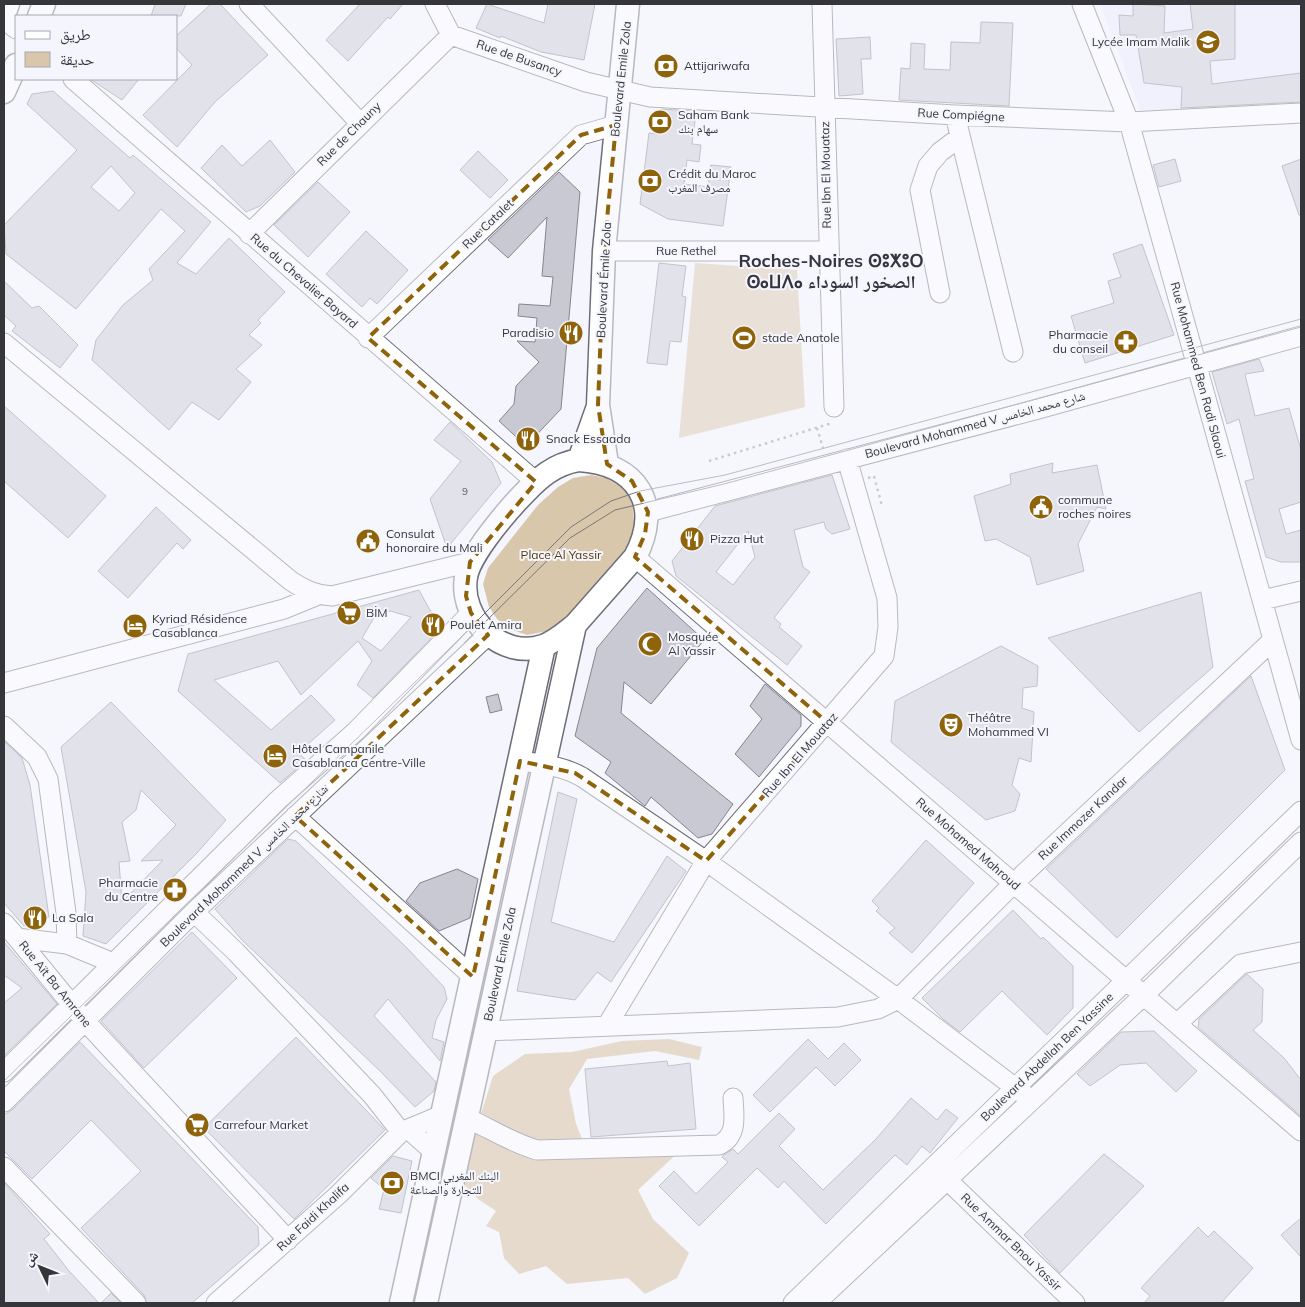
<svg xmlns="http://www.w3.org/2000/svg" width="1305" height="1307" font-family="Mulish,'Noto Naskh Arabic','Noto Sans Tifinagh',sans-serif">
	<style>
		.built { fill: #ebecfd }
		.green { fill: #d9c7ab }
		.forest { fill: #d2b891 }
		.building { fill: #c8c9d3; stroke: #85858f; fill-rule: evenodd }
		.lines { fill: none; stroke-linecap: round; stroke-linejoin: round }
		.minor-casing { stroke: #6d6e77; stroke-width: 21 }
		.major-casing { stroke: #6d6e77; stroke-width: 25 }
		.path { stroke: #95969b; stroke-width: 2.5; stroke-dasharray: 2.5 4; stroke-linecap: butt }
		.minor { stroke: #fff; stroke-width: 19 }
		.major { stroke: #fff; stroke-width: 22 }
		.tram { stroke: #77787d; stroke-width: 1 }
		.marked { fill: none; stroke: #8e6309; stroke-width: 4; stroke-dasharray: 10 6; stroke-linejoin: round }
		.labels { text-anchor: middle; stroke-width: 4; stroke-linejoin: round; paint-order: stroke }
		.number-label { font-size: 10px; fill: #5a5b60 }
		.poi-label { font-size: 12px; fill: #353639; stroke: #f5f5fd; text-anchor: start }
		.street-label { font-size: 12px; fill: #353639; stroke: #f5f5fd }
		.park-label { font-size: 12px; fill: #533906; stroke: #f5f5fd }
		.district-label { font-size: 18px; font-weight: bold; fill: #35353d; stroke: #f5f5fd }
	</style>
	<rect width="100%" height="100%" fill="#f5f5fd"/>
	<path class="built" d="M1100,4H1301V109L1143,117Z"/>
	<path class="green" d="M695,263L797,270L805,407L679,438Z
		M591,475L606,478L623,487L632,500L635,531L626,554L567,619L553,630L527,635L510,629L497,619L489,607L483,584L488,568L538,505L558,487L573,478Z"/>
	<path class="forest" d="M669,1039L702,1047L699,1060L655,1051L587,1059L569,1089L576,1124L590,1158L684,1147L638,1190L653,1219L689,1253L677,1278L645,1294L628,1278L567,1284L546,1266L519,1274L504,1258L499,1232L486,1226L496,1211L478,1199L460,1180L493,1076L525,1054L572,1052L622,1041Z"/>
	<path class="building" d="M155,4H186L181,16H151Z
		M211,4H220L268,55L215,102L177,147L143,115L192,65L176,48V36Z
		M360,4H403L390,19L388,17L348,61L326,40Z
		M487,4L544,23L548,4H595L584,60L541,52L501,36L500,38L476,28Z
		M1133,4L1165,6L1164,33L1193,29L1190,4H1235V59L1210,61L1212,84L1301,73V102L1181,108L1182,87L1144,83L1136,35H1120L1119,15L1133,16Z
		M981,22L1013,23L1009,106L899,100L901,68L910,69L911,43L925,44L924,69L950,70L951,42L980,43Z
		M870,37L871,59H861L863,94L839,96L836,39Z
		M90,79H139L122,100Z
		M53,91L130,158L133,155L211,222L177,263L196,274L229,238L285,292L258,320L261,323L249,335L262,345L236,369L251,382L219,420L192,402L169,430L92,360L96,340L123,305L153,280L149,269L185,231L161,209L76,309L6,254L4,225L77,150L27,104L32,94ZM111,166L135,193L119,211L91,187Z
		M662,109L691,111L696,113L692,144L701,145L699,162L687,160L684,184L708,187L711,165L731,167L723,226L668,219L640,204L649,133L658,134Z
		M270,140L295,172L260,206L246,212L201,168L222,145L242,166Z
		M478,151L508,180L490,198L460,170Z
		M1175,159L1181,181L1159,187L1153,165Z
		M1301,159V215H1299L1282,166Z
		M559,172L580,192L561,409L526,446L499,421L514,404L516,386L539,362L517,341L535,342L537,318L518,316L519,304L550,306L553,277L542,276L547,217L508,258L488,240Z
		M318,182L350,212L308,257L274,225Z
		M366,231L408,270L377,304L370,298L362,307L326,274Z
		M1142,244L1174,335L1085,363L1071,316L1114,303L1108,281L1121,277L1113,254Z
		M659,263L686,266L682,296L686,297L681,342L670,341L667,365L647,363Z
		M4,281L32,308L39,306L78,345L60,368L12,331L16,326L4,315Z
		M1259,359L1264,371L1245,374L1255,416L1289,408L1301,450V502L1279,509L1286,534L1301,530V562H1281L1266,557L1245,481L1254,479L1239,419L1227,424L1212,372Z
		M4,406L106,496L68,538L4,481Z
		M450,422L492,462L501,483L447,548L430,499L461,461L434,440Z
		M1053,463L1052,473L1097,465L1106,509L1097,507L1078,544L1084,571L1037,585L1030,557L996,539L985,541L974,496L1011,484L1010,474Z
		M832,475L850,529L832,534L826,529L824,522L794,530L803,567L810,572L774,618L781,624L779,627L802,646L787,665L676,576L672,561L715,506ZM748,531L755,557L733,585L716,572Z
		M156,507L191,540L183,549L177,543L128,598L98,571Z
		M647,588L704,640L651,704L624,682L621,713L733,804L712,834L698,838L651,797L645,806L605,773L611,762L575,736L597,648Z
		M419,590L440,629L373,698L357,685L372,661L358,641L301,695L278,661L214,680L271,730L311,695L335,720L298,753L306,760L280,783L178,691L188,654ZM390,611L411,617L381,651L362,638L375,616Z
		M1201,592L1213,667L1139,732L1048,638Z
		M1001,646L1038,666L1037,686L1023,688L1022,708L1034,712L1031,762L1019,758L1012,785L1020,794L1015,811L986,820L891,742L895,701Z
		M1251,676L1285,770L1117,938L1046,869Z
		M765,684L801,715V726L759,777L735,754L762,719L750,706Z
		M498,694L502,710L490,713L486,697Z
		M111,702L226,820L197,853L106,944L83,936L86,892L61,747ZM141,790L176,825L141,861L163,860L122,902L119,862L130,861L122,822L136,810Z
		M4,741L22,758L30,785L49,917L24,926L4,903Z
		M558,792L577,799L551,922L614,942L667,856L686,871L611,982L597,972L575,1000L517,991Z
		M288,839L296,841L407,948L444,987L447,999L436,1020L432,1038L444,1042L440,1061L388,999L374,1016L436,1082L434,1091L415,1107L379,1070L242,940L215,909Z
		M926,840L974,883L912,953L889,933L895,928L876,911L879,908L872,901Z
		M457,869L478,879L470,918L439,931L406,901L420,883Z
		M1013,910L1041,939L1043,937L1073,966V1008L1047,1035L1002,991L960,1032L943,1019L922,998Z
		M192,932L237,978L144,1068L101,1021Z
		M4,942L57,1004L4,1056V1003L22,988L4,975Z
		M1247,974L1263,989L1262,1022L1253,1030L1284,1058L1301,1080V1116L1198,1027L1199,1019Z
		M1154,1031L1197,1071L1176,1092L1146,1063L1120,1065L1090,1086L1077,1074L1121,1032Z
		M296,1037L385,1130L294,1219L204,1128Z
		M808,1039L828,1059L844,1043L861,1060L835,1086L816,1067L770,1112L753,1095Z
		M80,1042L258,1227L259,1245L192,1303H147L144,1295L81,1228L141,1171L91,1120L32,1179L4,1151V1115L12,1110Z
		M667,1061L668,1066L690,1063L696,1129L591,1137L585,1069Z
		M911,1098L937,1120L946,1109L958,1118L930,1153L922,1146L907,1165L895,1155L826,1224L784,1181L778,1188L757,1168L699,1226L659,1186L674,1171L696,1194L728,1162L722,1157L724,1155L733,1149L738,1154L779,1113L795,1129L779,1146L823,1190L876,1139Z
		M1104,1154L1144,1186L1060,1273L1024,1235Z
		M393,1156L412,1161L401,1213L379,1209L384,1189L371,1178Z
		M4,1183L50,1234L44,1239L69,1271L99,1303H4Z
		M1301,1218V1257L1281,1235Z
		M1198,1227L1208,1237L1214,1231L1253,1268L1221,1303H1144L1150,1296L1141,1288Z
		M111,1293L121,1303H101Z"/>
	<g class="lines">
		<defs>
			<path id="minor" d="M249,4L360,123
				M435,4L451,35L586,82L650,97L955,115L1129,122L1301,113
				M822,4L834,407
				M1082,4L1129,122L1301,740
				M4,19L16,29
				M73,79L536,482
				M955,115L1013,352
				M249,234L451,35
				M604,251H828
				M940,293L920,190L928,166L940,152L960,137
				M368,338L581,135L616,125
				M4,343L291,581C305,590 316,595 332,596L470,562
				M648,512L1038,409L1301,336
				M635,557L1301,1131
				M1262,600L1301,591
				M4,683L284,609L318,595
				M4,726L37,757L48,779L66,913L67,944
				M520,761C541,764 563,766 582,777L706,861L898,999L1026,1096
				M295,816L473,977
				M194,912L236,952L372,1095L401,1132
				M4,923L17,938
				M113,963L67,944L17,938L86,1022L288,1240
				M1178,1023L1241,964L1301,952
				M608,1024L706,861L884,656L888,627L887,598L847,459
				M486,1031L838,1017L878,1009L898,999L1014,883L1272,641
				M4,1072L278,800L356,731L471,613
				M4,1102L194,912L488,635
				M467,1118C491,1129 512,1143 537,1150L719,1145C738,1136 734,1116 733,1098
				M408,1129L434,1152
				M4,1167L136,1303
				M939,1172L1075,1303
				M216,1303L339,1194L401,1132L442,1115
				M793,1303L1301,811
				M816,1303L1144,995L1301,842"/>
			<path id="major" d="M4,15L8,4
				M39,16L44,4
				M4,92L16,65
				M579,460C637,464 663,504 635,557L575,625C566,632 555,642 543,646C502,660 459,619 466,577C470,551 525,488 547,473C557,466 567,462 579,460Z
				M579,460L597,409
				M607,464L598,405L604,251L628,4
				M401,1303L544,646
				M426,1303L575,625"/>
		</defs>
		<use href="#minor" class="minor-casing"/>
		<use href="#major" class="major-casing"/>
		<path class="path" d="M817,428L823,448
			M709,461L832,423
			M868,478L874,476L882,506"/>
		<use href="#minor" class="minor"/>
		<use href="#major" class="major"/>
		<path class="tram" d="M464,643L570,538L615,510L724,484L1301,327
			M4,1081L449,649L571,527L611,501L640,491L725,475L1301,319"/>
	</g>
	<path d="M0 0H1305V1307H0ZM616,125L604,251L598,405L607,464L632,481L648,512L645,534L635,557L828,723L706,861L575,773L520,761L473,977L295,816L488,635L471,613L466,596L470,562L536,482L368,338L581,135Z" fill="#f5f5fd" fill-opacity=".55" fill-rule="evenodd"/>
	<path class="marked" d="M616,125L604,251L598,405L607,464L632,481L648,512L645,534L635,557L828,723L706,861L575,773L520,761L473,977L295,816L488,635L471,613L466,596L470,562L536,482L368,338L581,135Z"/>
	<defs>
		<symbol id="school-disc" viewBox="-11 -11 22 22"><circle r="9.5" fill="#8e6309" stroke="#f5f5fd"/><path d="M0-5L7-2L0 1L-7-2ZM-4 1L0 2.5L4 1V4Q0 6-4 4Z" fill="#fff"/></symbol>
		<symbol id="bank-disc" viewBox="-11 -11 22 22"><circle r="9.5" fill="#8e6309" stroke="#f5f5fd"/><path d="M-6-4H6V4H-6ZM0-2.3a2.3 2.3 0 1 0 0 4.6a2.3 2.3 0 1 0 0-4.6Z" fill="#fff"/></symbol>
		<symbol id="restaurant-disc" viewBox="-11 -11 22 22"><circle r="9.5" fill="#8e6309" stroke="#f5f5fd"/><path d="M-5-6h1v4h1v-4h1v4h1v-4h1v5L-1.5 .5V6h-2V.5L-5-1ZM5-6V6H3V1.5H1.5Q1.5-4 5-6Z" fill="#fff"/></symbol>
		<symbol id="stadium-disc" viewBox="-11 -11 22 22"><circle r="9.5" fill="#8e6309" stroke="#f5f5fd"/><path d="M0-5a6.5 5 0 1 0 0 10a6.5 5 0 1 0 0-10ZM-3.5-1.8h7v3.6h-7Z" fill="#fff"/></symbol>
		<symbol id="pharmacy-disc" viewBox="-11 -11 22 22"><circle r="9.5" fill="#8e6309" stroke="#f5f5fd"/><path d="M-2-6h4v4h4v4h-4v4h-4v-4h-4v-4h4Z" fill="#fff"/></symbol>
		<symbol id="civic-disc" viewBox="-11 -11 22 22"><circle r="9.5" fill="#8e6309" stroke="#f5f5fd"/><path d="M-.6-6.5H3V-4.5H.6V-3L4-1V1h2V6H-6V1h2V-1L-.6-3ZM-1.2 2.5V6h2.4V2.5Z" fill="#fff"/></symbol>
		<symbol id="supermarket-disc" viewBox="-11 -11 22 22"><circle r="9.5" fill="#8e6309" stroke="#f5f5fd"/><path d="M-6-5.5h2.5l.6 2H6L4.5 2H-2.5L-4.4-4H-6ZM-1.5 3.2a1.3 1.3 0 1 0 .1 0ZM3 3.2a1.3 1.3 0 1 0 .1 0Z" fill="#fff"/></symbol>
		<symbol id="hotel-disc" viewBox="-11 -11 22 22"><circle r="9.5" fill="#8e6309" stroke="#f5f5fd"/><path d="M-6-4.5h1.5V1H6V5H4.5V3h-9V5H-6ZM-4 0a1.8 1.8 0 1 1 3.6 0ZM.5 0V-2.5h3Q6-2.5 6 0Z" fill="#fff"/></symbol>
		<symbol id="mosque-disc" viewBox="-11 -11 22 22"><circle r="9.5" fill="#8e6309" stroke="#f5f5fd"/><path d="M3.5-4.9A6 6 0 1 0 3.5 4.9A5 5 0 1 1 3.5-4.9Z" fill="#fff"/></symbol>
		<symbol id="theatre-disc" viewBox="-11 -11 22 22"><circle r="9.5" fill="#8e6309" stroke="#f5f5fd"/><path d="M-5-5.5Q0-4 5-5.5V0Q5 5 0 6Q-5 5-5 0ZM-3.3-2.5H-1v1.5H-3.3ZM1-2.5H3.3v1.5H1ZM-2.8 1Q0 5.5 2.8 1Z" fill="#fff"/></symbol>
	</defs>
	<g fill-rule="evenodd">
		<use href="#school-disc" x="1194" y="28" width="28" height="28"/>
		<use href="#bank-disc" x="652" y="52" width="28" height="28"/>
		<use href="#bank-disc" x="646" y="108" width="28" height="28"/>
		<use href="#bank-disc" x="636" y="167" width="28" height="28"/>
		<use href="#restaurant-disc" x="557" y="319" width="28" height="28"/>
		<use href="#stadium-disc" x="730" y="324" width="28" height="28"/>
		<use href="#pharmacy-disc" x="1112" y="328" width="28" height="28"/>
		<use href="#restaurant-disc" x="514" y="425" width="28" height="28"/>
		<use href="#civic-disc" x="1027" y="493" width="28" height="28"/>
		<use href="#restaurant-disc" x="678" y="525" width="28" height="28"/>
		<use href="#civic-disc" x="354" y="527" width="28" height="28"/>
		<use href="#supermarket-disc" x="335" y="599" width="28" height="28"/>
		<use href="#restaurant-disc" x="419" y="611" width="28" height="28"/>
		<use href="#hotel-disc" x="121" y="612" width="28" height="28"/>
		<use href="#mosque-disc" x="636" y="630" width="28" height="28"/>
		<use href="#theatre-disc" x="937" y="711" width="28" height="28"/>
		<use href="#hotel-disc" x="261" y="742" width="28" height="28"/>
		<use href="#pharmacy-disc" x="161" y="876" width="28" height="28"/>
		<use href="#restaurant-disc" x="21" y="904" width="28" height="28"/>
		<use href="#supermarket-disc" x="183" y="1111" width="28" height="28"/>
		<use href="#bank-disc" x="378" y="1169" width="28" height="28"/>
	</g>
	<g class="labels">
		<g class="number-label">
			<text x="465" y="495">9</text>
		</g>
		<g class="poi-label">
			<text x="1190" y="46" text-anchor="end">Lycée Imam Malik</text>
			<text x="684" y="70">Attijariwafa</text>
			<text x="678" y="119">Saham Bank<tspan x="678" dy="14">سهام بنك</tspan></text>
			<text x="668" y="178">Crédit du Maroc<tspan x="668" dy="14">مصرف المغرب</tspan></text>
			<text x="554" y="337" text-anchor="end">Paradisio</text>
			<text x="1108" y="339" text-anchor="end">Pharmacie<tspan x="1108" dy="14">du conseil</tspan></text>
			<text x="762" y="342">stade Anatole</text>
			<text x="546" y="443">Snack Essaada</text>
			<text x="1058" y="504">commune<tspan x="1058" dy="14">roches noires</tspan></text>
			<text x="386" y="538">Consulat<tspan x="386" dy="14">honoraire du Mali</tspan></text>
			<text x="710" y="543">Pizza Hut</text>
			<text x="366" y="617">BİM</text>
			<text x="152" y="623">Kyriad Résidence<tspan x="152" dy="14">Casablanca</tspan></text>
			<text x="450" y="629">Poulet Amira</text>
			<text x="668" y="641">Mosquée<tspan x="668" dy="14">Al Yassir</tspan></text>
			<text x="968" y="722">Théâtre<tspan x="968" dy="14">Mohammed VI</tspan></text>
			<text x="292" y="753">Hôtel Campanile<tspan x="292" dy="14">Casablanca Centre-Ville</tspan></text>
			<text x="158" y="887" text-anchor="end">Pharmacie<tspan x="158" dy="14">du Centre</tspan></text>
			<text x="52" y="922">La Sala</text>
			<text x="214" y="1129">Carrefour Market</text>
			<text x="410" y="1180">BMCI البنك المغربي<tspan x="410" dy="14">للتجارة والصناعة</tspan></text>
		</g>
		<g class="street-label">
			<text transform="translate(519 58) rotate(19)" y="4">Rue de Busancy</text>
			<text transform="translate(621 79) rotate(-84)" y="4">Boulevard Emile Zola</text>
			<text transform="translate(961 115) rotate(3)" y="4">Rue Compiégne</text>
			<text transform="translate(349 134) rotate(-45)" y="4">Rue de Chauny</text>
			<text transform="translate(826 175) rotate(-91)" y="4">Rue Ibn El Mouataz</text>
			<text transform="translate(488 224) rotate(-44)" y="4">Rue Catalet</text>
			<text x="686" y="255">Rue Rethel</text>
			<text transform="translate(604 280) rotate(-87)" y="4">Boulevard Émile Zola</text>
			<text transform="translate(304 281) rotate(41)" y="4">Rue du Chevalier Bayard</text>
			<text transform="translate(1198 370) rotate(75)" y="4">Rue Mohammed Ben Radi Slaoui</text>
			<text transform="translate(975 425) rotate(-15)" y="4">Boulevard Mohammed V شارع محمد الخامس</text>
			<text transform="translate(800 755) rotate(-49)" y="4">Rue Ibn El Mouataz</text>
			<text transform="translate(1083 818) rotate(-43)" y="4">Rue Immozer Kandar</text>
			<text transform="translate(968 844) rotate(41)" y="4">Rue Mohamed Mahroud</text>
			<text transform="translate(244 866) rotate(-44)" y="4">Boulevard Mohammed V شارع محمد الخامس</text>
			<text transform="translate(500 964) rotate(-78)" y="4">Boulevard Emile Zola</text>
			<text transform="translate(55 984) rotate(51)" y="4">Rue Aït Ba Amrane</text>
			<text transform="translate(1047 1057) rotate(-44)" y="4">Boulevard Abdellah Ben Yassine</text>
			<text transform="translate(313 1217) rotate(-43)" y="4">Rue Faidi Khalifa</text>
			<text transform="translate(1011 1242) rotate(44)" y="4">Rue Ammar Bnou Yassir</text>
		</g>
		<g class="park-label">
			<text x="561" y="559">Place Al Yassir</text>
		</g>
		<g class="district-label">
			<text x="831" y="267">Roches-Noires ⵙⵓⵅⵓⵔ<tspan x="831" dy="21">ⵙⴰⵡⴷⴰ الصخور السوداء</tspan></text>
		</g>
	</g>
	<rect width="1305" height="1307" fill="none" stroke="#353639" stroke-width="10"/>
	<rect x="15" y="15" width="162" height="65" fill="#f5f5fd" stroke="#a8a9af"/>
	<rect x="25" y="31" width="25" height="8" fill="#ffffff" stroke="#a8a9af"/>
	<text x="60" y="40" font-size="15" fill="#353639">طريق</text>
	<rect x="25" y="52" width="25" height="15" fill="#d9c7ab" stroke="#a8a9af"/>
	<text x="60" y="65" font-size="15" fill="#353639">حديقة</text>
	<g transform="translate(40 1267) rotate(313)" stroke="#f5f5fd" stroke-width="4" paint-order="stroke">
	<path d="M0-4L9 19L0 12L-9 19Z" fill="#353639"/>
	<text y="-8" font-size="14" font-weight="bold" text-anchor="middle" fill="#353639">ش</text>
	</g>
</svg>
